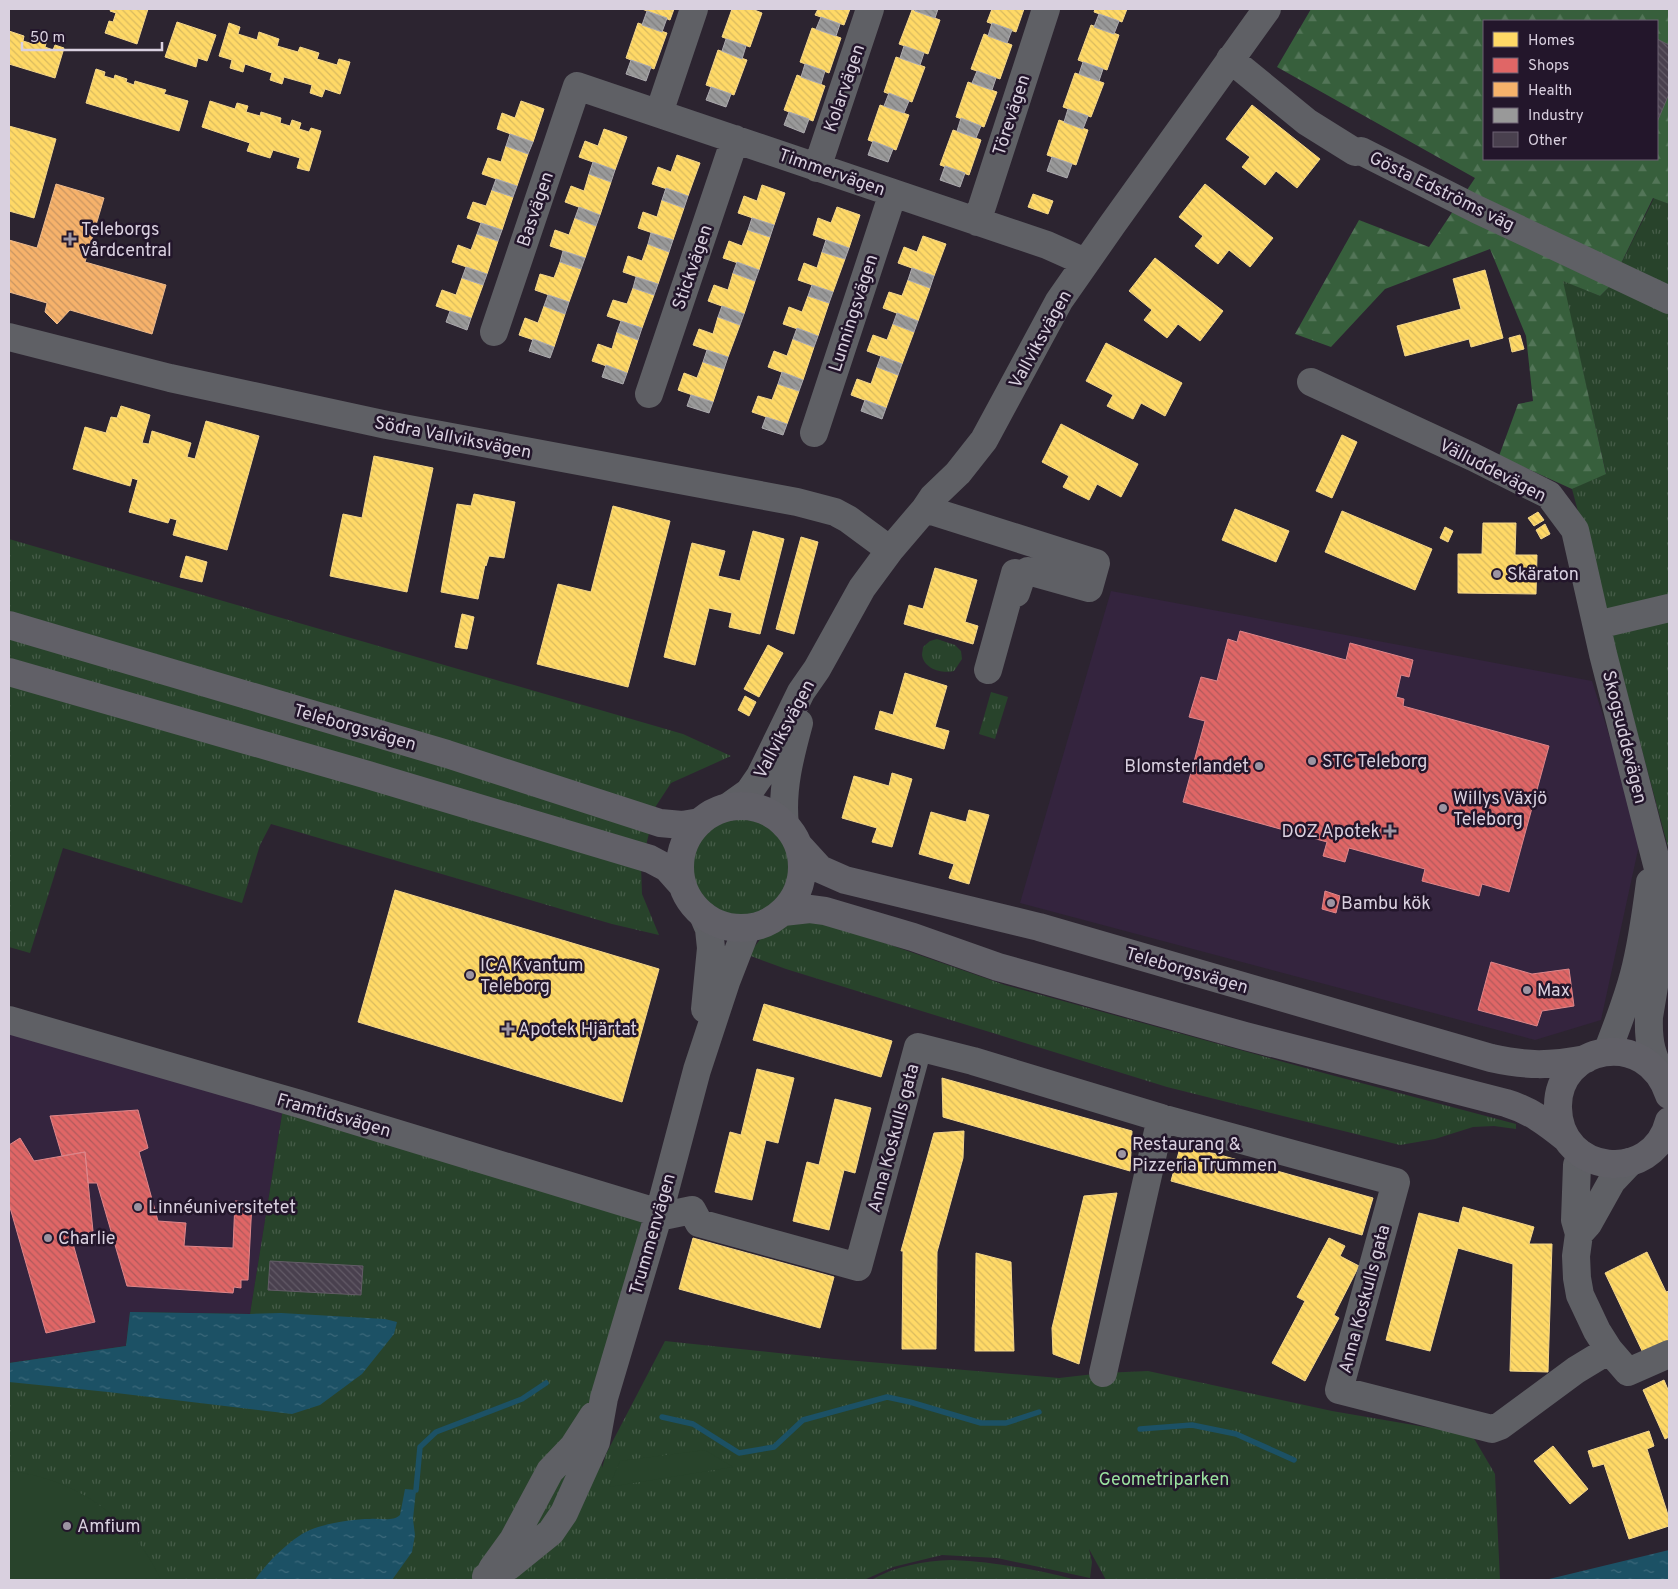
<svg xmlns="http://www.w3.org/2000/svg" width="1678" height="1589" font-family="Overpass,sans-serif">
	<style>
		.built { fill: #34243e }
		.grass { fill: url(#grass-tufts) }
		.forest { fill: url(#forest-firs); fill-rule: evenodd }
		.garden { fill: #28432b }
		.water { fill: url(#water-ripples) }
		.homes { fill: url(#homes-back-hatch); stroke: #f4d68a }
		.shops { fill: url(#shops-back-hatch); stroke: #de868a }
		.health { fill: url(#health-back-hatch); stroke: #edbb8e }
		.industry { fill: url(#industry-back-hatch); stroke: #acaaae }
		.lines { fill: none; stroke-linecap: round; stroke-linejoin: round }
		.stream { stroke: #1c5165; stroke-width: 5.5 }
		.building { fill: url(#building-back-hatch); stroke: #625c66 }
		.minor { stroke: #5f6065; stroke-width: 28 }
		.major { stroke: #616067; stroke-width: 28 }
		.poi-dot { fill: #9c94a2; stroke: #23162b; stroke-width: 2 }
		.labels { text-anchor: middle; stroke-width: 5; stroke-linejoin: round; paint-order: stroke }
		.street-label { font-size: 18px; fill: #d9d0df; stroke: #23162b }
		.poi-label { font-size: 18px; fill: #d9d0df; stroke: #23162b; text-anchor: start }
		.park-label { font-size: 18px; fill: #9ae19f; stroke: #23162b }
	</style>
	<defs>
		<pattern id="grass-tufts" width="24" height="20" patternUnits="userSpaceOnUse" patternTransform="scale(1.25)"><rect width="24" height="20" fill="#28432b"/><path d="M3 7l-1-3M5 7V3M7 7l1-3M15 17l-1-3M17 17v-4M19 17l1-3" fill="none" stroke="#475d49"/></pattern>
		<pattern id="forest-firs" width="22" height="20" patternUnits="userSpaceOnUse" patternTransform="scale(1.25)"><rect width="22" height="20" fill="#375f3c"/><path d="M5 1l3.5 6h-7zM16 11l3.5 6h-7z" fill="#537558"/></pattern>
		<pattern id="water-ripples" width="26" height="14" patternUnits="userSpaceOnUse" patternTransform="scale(1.25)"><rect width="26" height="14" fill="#1c5165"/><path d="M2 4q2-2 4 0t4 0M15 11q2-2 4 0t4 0" fill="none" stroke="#3c697b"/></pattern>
		<pattern id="homes-back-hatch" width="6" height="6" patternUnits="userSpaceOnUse" patternTransform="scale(1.25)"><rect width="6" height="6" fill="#ffd966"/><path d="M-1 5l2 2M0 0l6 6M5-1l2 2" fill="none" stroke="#d9ba5f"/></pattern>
		<pattern id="shops-back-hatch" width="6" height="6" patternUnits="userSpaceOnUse" patternTransform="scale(1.25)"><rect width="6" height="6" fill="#e06666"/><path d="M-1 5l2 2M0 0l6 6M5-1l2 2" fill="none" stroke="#b05a5c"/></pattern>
		<pattern id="health-back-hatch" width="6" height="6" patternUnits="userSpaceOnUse" patternTransform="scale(1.25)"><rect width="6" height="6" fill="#f6b26b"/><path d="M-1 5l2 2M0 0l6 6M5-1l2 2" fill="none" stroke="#c99561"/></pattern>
		<pattern id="industry-back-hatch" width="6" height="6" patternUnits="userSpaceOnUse" patternTransform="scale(1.25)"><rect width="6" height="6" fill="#999"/><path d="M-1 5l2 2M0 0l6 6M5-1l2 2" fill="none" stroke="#7f7e7f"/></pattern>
		<pattern id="building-back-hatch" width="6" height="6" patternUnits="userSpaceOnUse" patternTransform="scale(1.25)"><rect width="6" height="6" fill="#49404e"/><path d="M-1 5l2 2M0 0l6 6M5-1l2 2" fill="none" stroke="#635b67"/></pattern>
	</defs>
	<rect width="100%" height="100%" fill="#2c2430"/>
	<path class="built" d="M1111,591L1592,681L1641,836L1601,1020L1535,1040L1020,903Z
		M9,1020L284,1102L250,1314L130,1312L126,1346L9,1363Z"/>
	<path class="grass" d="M1654,198L1669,204V851L1572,489L1606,473L1562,280L1600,296L1610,286Z
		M9,539L683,734L731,756L671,783L656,806L641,865L642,894L659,935L612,924L271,824L260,845L242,903L63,848L30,953L9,947Z
		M937,639L955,645L961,651L962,659L954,671C942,674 924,669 922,655C922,652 923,650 923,647L930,641Z
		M991,692L1008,697L995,739L979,734Z
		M690 868a51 51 0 1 1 102 0a51 51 0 1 1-102 0Z
		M794,922H815L842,928L1005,985L1331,1075L1516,1124V1129L1494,1126L1473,1127L1435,1139L1400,1145L1167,1087L786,969L748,955L766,932Z
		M284,1102L643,1217L597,1390L602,1468L606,1454L665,1341L834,1359L1059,1378L1103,1373L1148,1371L1332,1411L1472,1435L1495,1474L1500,1580H1106L1089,1549L1092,1562L1090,1578L997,1558L942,1555L893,1567L864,1580H9V1363L126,1346L130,1312L250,1314Z
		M952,1560C995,1562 1035,1569 1076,1580H871C896,1566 923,1561 952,1560Z"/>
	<path class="forest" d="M1311,9H1669V204L1653,198L1610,286L1600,296L1563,281L1606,474L1572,489L1499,456L1518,404L1533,401L1526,336L1490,249L1385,289L1331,347L1295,334L1359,220L1429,247L1475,178L1277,67ZM1484,21H1657V159H1484Z"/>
	<path class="garden" d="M705,1450L733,1467L609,1487L620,1461Z
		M9,1471C76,1478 133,1519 161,1580H9Z"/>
	<path class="water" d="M130,1312L250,1314L281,1313L385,1319L397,1322L394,1334L362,1374L320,1405L292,1414L108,1392L9,1382V1363L126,1346Z
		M405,1489L416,1490L413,1519L415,1535L412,1552L392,1580H255C260,1572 266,1566 272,1559C281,1550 291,1541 302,1534C319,1524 351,1519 370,1519C381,1518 392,1522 400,1515Z
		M1669,1550V1580H1545Z"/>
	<path class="homes" d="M111,9H148L137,44L105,33L109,21L113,22L116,13L110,11Z
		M642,9H674L670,20Z
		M732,9H752L762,13L750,47L722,37Z
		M818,9H850L844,25L815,15Z
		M992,9H1024L1016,32L987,22Z
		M1095,9H1127L1122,22L1094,12Z
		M912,10L940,20L928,54L899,44Z
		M177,22L216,35L207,61L198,58L196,67L165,57Z
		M229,23L240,27L238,34L257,40L259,32L279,39L277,46L298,52L300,47L319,53L317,59L337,65L339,59L350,62L340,94L325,89L322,97L310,93L312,85L284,77L282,84L270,80L272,73L245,64L243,72L230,68L232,60L219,56Z
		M638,23L667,33L654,69L626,58Z
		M1091,25L1119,35L1107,70L1078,60Z
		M812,28L841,38L829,73L800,62Z
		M9,31L24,36L23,41L33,44L35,37L47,40L45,47L53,50L55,45L64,48L55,78L9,64Z
		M984,34L1012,45L1000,79L971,69Z
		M718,50L747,60L734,95L706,85Z
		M896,57L925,67L912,102L884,92Z
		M96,69L105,72L104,76L114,79L115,75L127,79L126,82L134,85L135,81L166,90L164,94L188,101L179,131L86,103Z
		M1075,73L1104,83L1091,117L1063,107Z
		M797,75L825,86L813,121L784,110Z
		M968,82L997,92L984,127L956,117Z
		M210,101L235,109L237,103L248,106L246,112L260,116L261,112L281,118L280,123L290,126L292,120L301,123L299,129L309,132L311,128L321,131L309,171L297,168L300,158L273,150L270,158L247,151L250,143L202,127Z
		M521,101L544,109L533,142L497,129L502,113L515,118Z
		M880,105L909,115L896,150L868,140Z
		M1252,105L1320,159L1297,188L1276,171L1265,185L1242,167L1250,157L1226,139Z
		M1059,120L1088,130L1076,165L1047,155Z
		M9,126L56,139L34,218L9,211Z
		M604,129L627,137L615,170L579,157L585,141L598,146Z
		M953,130L981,140L969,175L940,165Z
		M506,146L528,154L517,186L482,174L488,158L501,162Z
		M677,155L700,163L688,196L652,184L658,167L671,172Z
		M589,174L611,182L600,215L565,202L571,186L584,191Z
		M1205,184L1273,238L1250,267L1229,250L1218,264L1195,246L1203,236L1179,217Z
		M762,185L785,193L774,225L738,213L744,196L757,201Z
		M492,190L513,197L502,230L467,218L473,202L486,206Z
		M1033,194L1053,201L1048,214L1028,207Z
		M662,200L684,208L673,240L638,228L643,212L657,217Z
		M837,207L860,215L849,248L813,235L818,218L831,223Z
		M575,218L596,226L585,258L550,246L555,230L569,235Z
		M748,230L770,237L759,270L723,258L729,241L742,246Z
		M477,234L498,241L487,274L452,262L458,245L471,250Z
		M923,236L946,244L934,276L898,263L904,247L917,252Z
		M648,244L669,252L658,284L623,272L628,256L642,261Z
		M822,252L845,259L833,292L798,280L804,263L817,268Z
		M1155,258L1223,311L1200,341L1178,324L1167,338L1144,320L1152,310L1129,291Z
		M560,262L581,269L569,302L535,290L540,274L554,278Z
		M1485,270L1503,338L1471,347L1469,339L1405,356L1397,326L1461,309L1453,279Z
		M733,273L755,281L744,314L708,301L714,285L728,290Z
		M462,278L483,285L471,318L436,306L442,290L456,295Z
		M908,280L930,288L918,321L883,308L889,292L902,296Z
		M633,288L654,295L642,328L607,316L613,300L627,304Z
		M808,296L829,303L818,336L783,324L789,307L802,312Z
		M544,306L565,314L554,347L519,335L525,318L538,323Z
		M718,317L740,325L728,357L693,345L699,329L713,334Z
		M893,324L914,332L902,364L867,351L873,335L887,340Z
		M617,332L638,340L627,373L592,361L598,344L612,349Z
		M1520,335L1524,349L1512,352L1509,338Z
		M793,339L814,347L803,380L768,367L774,351L787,356Z
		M1106,343L1182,383L1165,416L1141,403L1133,419L1107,406L1113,395L1086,381Z
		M703,362L724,369L713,402L678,390L684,373L697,378Z
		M877,367L898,375L886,408L851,395L857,379L871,384Z
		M778,384L799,391L787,424L752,412L758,396L772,400Z
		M121,406L150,415L142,443L149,444L152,431L191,443L187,457L195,459L206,421L259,436L227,550L173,535L177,520L170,518L168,523L129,512L138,480L132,478L130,486L73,469L85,427L106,433L111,417L117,418Z
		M1061,424L1138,464L1121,497L1097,484L1089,500L1063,487L1069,476L1042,462Z
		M1342,435L1357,442L1332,498L1316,491Z
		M374,456L433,468L407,592L330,576L343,514L362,518Z
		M474,494L515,502L504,558L489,556L486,566L485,565L478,599L441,592L457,504L471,506Z
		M613,506L670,521L628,687L537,664L558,584L591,592Z
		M1235,509L1289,531L1276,562L1222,540Z
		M1342,511L1432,549L1415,590L1325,552Z
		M1538,512L1544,520L1534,526L1528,518Z
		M1483,523H1516L1515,555H1537L1536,594L1458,593V554H1482Z
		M1545,524L1550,534L1541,539L1536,530Z
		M1445,527L1453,531L1448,542L1440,538Z
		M753,531L784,539L760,634L729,627L732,613L709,608L695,665L664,657L692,543L725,551L718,576L740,581Z
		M801,537L818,542L794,634L776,629Z
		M186,556L207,562L202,582L180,577Z
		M935,568L977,580L965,622L978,626L973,644L904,624L909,605L923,609Z
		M462,614L474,617L467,649L455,647Z
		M768,645L783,653L759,697L744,689Z
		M905,673L947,686L935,727L949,731L944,749L875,729L880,711L893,715Z
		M745,696L756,702L749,716L738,710Z
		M892,773L912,779L892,847L872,842L877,828L842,818L854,776L889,786Z
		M969,810L989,815L969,884L949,878L954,864L919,854L931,812L966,822Z
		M395,890L659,969L622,1102L358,1022Z
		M764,1004L892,1041L881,1077L753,1040Z
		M757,1069L794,1078L778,1143L766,1140L752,1200L715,1192L730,1132L741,1135Z
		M942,1078L1132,1131L1130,1171L943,1117Z
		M835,1099L871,1108L855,1173L844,1170L829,1230L793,1221L807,1162L819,1165Z
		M964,1131L963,1158L937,1252L936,1349H902L903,1251H901L934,1133Z
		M1181,1144L1373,1198L1362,1235L1171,1181Z
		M1117,1193L1079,1364L1053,1354L1052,1328L1084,1196Z
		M1463,1207L1534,1227L1529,1244H1552L1548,1372L1510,1371L1513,1264L1458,1248L1430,1351L1386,1340L1419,1213L1459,1223Z
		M693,1238L834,1277L820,1328L679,1289Z
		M1329,1238L1345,1246L1340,1256L1359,1266L1334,1315L1339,1318L1305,1381L1272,1363L1305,1301L1297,1297Z
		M1647,1252L1666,1292L1669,1291V1345L1645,1357L1605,1273Z
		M976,1253L1011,1262L1014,1351H975Z
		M1664,1380L1669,1392V1437L1665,1439L1643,1390Z
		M1649,1431L1654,1446L1647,1449L1669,1518V1526L1629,1539L1604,1464L1593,1467L1588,1451Z
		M1553,1446L1588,1489L1570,1504L1534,1461Z"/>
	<path class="shops" d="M1240,631L1346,660L1350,643L1413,660L1409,677L1401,675L1396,697L1404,699L1403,706L1549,746L1509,892L1482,884L1479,896L1422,881L1425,869L1349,848L1345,862L1323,856L1327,842L1183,802L1205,721L1189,717L1201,677L1217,681L1228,639L1237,642Z
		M1325,891L1340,896L1336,913L1322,909Z
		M1491,962L1532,974L1569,969L1574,1006L1542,1011L1537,1026L1478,1010Z
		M138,1110L148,1148L139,1152L158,1221L186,1223L184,1246L233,1248L235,1201L252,1202L248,1280H241V1288L234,1287L233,1293L127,1286L97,1183H88L85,1152L62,1156L50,1116Z
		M20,1138L34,1161L85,1152L93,1231L72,1240L95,1322L46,1333L9,1204V1145Z"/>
	<path class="health" d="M56,184L104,198L85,262L166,285L152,334L70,310L57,324L45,312L47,303L9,292V240L37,248Z"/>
	<path class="industry" d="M916,9H938L935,18L915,11Z
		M647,11L667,18L662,32L642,25Z
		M1099,14L1119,21L1114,34L1094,27Z
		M821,17L840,24L836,36L816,29Z
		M992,23L1012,30L1007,43L988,36Z
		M726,39L746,46L742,59L722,51Z
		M904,46L924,53L920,65L900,58Z
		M631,60L651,67L646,81L626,74Z
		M1083,62L1103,69L1099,81L1079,74Z
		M805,64L825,71L821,84L801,77Z
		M977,71L996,78L992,90L972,83Z
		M711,87L731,94L726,107L706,100Z
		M889,93L909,101L904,113L884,106Z
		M1068,109L1088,116L1083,129L1064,122Z
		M789,112L809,119L804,133L784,125Z
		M961,118L981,126L976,138L957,131Z
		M510,134L533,142L528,154L506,146Z
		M873,141L893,149L888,162L868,155Z
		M1052,157L1072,164L1067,178L1047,171Z
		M593,162L615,170L611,182L589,174Z
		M945,166L965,173L960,187L940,180Z
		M496,179L517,186L513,197L492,190Z
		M666,188L688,196L684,208L662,200Z
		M579,207L600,215L596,226L575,218Z
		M752,218L774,225L770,237L748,230Z
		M481,223L502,230L498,241L477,234Z
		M651,233L673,240L669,252L648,244Z
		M826,240L849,248L845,259L822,252Z
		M563,251L585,258L581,269L560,262Z
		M737,262L759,270L755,281L733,273Z
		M466,267L487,274L483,285L462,278Z
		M912,268L934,276L930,288L908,280Z
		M636,277L658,284L654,295L633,288Z
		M812,285L833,292L829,303L808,296Z
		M548,295L569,302L565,314L544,306Z
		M722,306L744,314L740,325L718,317Z
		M450,311L471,318L467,330L446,322Z
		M897,313L918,321L914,332L893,324Z
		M621,321L642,328L638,340L617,332Z
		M797,328L818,336L814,347L793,339Z
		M533,339L554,347L550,358L529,351Z
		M707,350L728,357L724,369L703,362Z
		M881,356L902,364L898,375L877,367Z
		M606,365L627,373L623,384L602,377Z
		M782,372L803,380L799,391L778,384Z
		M691,395L713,402L709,413L687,406Z
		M865,400L886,408L882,419L861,411Z
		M766,417L787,424L783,435L762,428Z"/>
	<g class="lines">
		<path class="stream" d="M662,1417L693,1424L739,1453L774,1447L803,1420L887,1397L910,1402L981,1423H1006L1039,1412
			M1140,1429L1192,1425L1236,1434L1294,1460
			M416,1490L420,1447L436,1432L522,1399L546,1383"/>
	</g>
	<path class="building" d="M1657,39L1669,45V94L1657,122Z
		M270,1261L363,1266L361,1295L268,1290Z"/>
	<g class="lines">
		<path class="minor" d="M1230,59L1307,122L1355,152L1361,151L1476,209L1669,300
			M659,113L694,9
			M817,168L870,9
			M977,222L1046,9
			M494,332L577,86L1047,245L1085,262
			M9,337L170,378L387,425L797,502L835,512L848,519L890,550
			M1311,382L1473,457L1549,495L1575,530L1603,654L1664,892V926L1649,1017C1648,1044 1652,1055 1663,1078
			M649,394L735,139
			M814,433L893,193
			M925,509L1096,563L1089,588L1028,571L1022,575L1016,593
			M1597,625L1669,608
			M988,670L1015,573
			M728,807L749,792L760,776L801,692L817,669L862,588L890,550L925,509L933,497L958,473L984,440L1059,301L1112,225L1267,9
			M785,825C781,790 790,756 799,723
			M703,915L709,929L711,948L705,1009
			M9,1020L300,1104L659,1213L668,1215L692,1210L699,1223L858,1267L918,1047L973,1061L1161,1118L1396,1182L1339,1390L1492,1429L1500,1426L1576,1370L1609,1350
			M1607,1052C1617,1026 1627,1001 1634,974C1642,944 1646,913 1650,882
			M1581,1154L1577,1165L1575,1220L1579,1234L1576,1256L1577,1278L1580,1295L1597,1331L1609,1350L1628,1372L1669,1354
			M1579,1234L1588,1224L1612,1181L1630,1162
			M1103,1373L1161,1118
			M492,1569L513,1540L550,1471L573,1447L593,1416
			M486,1577L509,1566L551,1532L564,1513L596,1442L604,1398L659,1213L697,1070L726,982L747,928"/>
		<path class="major" d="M9,625L447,754L660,823L682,825L700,822
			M9,672L368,775L650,859L667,868L683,886
			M680 867a61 61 0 1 1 122 0a61 61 0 1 1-122 0Z
			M799,846L820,869L845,880L1039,927L1491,1058C1527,1066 1549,1066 1586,1059
			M783,912L810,909L825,911L913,937L998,967L1245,1036L1506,1103C1530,1110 1547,1123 1567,1139
			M1669,1095C1647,1027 1556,1045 1558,1108C1559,1175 1653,1185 1669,1121"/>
	</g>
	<g class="poi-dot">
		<path d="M67.5 231.5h5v5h5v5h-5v5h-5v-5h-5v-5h5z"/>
		<circle cx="1497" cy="574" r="5"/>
		<circle cx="1312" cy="761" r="5"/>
		<circle cx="1259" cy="766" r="5"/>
		<circle cx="1443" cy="808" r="5"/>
		<path d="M1387.5 823.5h5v5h5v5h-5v5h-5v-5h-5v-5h5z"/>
		<circle cx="1331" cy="903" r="5"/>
		<circle cx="470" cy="975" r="5"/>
		<circle cx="1527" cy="990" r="5"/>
		<path d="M505.5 1021.5h5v5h5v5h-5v5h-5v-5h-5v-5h5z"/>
		<circle cx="1122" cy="1154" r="5"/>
		<circle cx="138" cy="1207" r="5"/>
		<circle cx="48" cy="1238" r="5"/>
		<circle cx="67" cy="1526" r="5"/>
	</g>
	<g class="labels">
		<g class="street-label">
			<text transform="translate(844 88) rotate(-71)" y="6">Kolarvägen</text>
			<text transform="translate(1011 115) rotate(-72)" y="6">Törevägen</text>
			<text transform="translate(832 172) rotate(19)" y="6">Timmervägen</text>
			<text transform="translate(1442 191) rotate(26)" y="6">Gösta Edströms väg</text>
			<text transform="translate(535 209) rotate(-71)" y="6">Basvägen</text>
			<text transform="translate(692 267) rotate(-71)" y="6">Stickvägen</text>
			<text transform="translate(853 313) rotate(-72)" y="6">Lunningsvägen</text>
			<text transform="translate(1040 339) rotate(-61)" y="6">Vallviksvägen</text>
			<text transform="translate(453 437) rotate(11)" y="6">Södra Vallviksvägen</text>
			<text transform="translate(1493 470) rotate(27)" y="6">Välluddevägen</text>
			<text transform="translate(355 727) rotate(16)" y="6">Teleborgsvägen</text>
			<text transform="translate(784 729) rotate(-62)" y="6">Vallviksvägen</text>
			<text transform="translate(1625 737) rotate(76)" y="6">Skogsuddevägen</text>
			<text transform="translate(1187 970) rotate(16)" y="6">Teleborgsvägen</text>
			<text transform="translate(334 1115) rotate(16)" y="6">Framtidsvägen</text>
			<text transform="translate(893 1138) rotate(-75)" y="6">Anna Koskulls gata</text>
			<text transform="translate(652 1234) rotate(-74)" y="6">Trummenvägen</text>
			<text transform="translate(1364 1299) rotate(-75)" y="6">Anna Koskulls gata</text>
		</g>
		<g class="poi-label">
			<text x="81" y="235">Teleborgs<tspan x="81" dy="21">vårdcentral</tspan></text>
			<text x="1507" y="580">Skäraton</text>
			<text x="1322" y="767">STC Teleborg</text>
			<text x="1249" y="772" text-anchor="end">Blomsterlandet</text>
			<text x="1453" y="804">Willys Växjö<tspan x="1453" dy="21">Teleborg</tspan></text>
			<text x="1380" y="837" text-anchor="end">DOZ Apotek</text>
			<text x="1341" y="909">Bambu kök</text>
			<text x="480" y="971">ICA Kvantum<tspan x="480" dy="21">Teleborg</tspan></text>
			<text x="1537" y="996">Max</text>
			<text x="518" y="1035">Apotek Hjärtat</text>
			<text x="1132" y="1150">Restaurang &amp;<tspan x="1132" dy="21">Pizzeria Trummen</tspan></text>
			<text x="148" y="1213">Linnéuniversitetet</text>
			<text x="58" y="1244">Charlie</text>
			<text x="77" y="1532">Amfium</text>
		</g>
		<g class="park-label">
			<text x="1164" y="1485">Geometriparken</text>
		</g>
	</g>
	<rect width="1678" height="1589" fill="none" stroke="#d9d0df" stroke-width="20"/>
	<rect x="1483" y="20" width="175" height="140" fill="#23162b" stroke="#6c6073"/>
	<rect x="1493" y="32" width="25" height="15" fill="#ffd966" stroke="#6c6073"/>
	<text x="1528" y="45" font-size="15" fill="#d9d0df">Homes</text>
	<rect x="1493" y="58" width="25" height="15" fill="#e06666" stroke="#6c6073"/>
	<text x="1528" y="70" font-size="15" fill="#d9d0df">Shops</text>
	<rect x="1493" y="82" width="25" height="15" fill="#f6b26b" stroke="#6c6073"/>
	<text x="1528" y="95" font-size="15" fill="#d9d0df">Health</text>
	<rect x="1493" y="108" width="25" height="15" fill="#999999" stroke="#6c6073"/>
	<text x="1528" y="120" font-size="15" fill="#d9d0df">Industry</text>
	<rect x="1493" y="132" width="25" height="15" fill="#49404e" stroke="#6c6073"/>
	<text x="1528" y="145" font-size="15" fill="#d9d0df">Other</text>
	<path d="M22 42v8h140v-8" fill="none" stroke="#d9d0df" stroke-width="2.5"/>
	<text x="30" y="42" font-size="15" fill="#d9d0df" stroke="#23162b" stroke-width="4" paint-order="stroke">50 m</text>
</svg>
